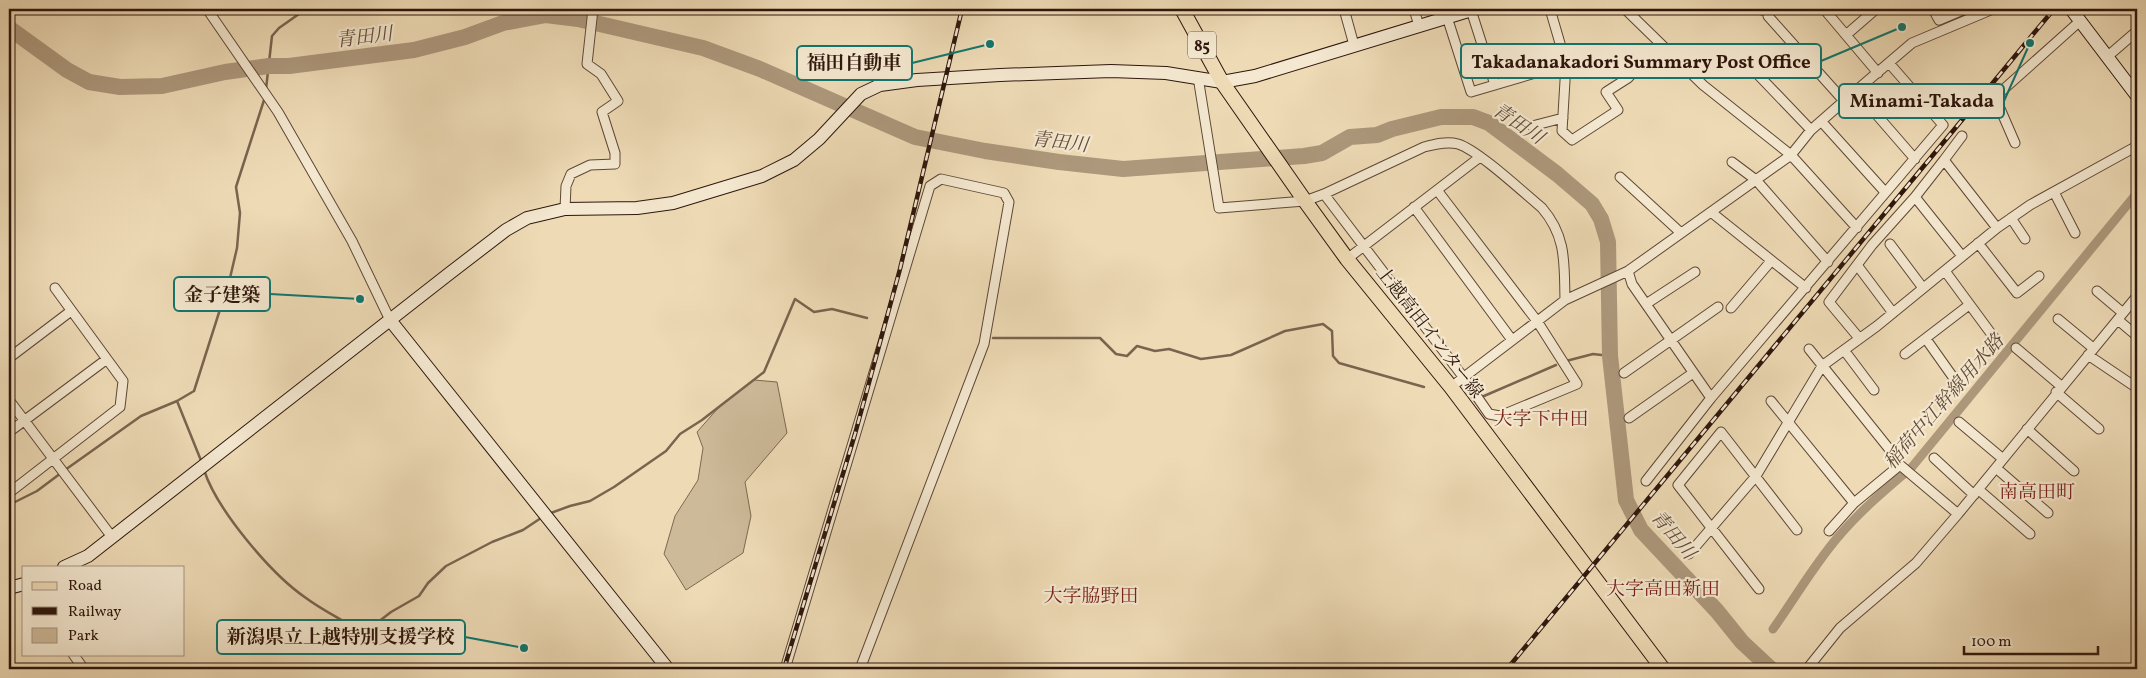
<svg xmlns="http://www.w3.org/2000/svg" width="2146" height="678" font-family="Vollkorn,'Noto Serif JP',serif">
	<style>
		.green { fill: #cdba99; stroke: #7e6852 }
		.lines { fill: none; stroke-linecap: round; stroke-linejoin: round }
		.stream { stroke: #7a644f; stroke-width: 2.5 }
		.canal { stroke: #ad987c; stroke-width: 9 }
		.river { stroke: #ad987c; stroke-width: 16 }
		.street-casing { stroke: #5e4736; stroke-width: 11 }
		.secondary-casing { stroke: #2e160c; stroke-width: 14 }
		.primary-casing { stroke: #2e160c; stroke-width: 16 }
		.street { stroke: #f4e8d0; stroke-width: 9 }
		.secondary { stroke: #f4e8d0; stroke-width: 12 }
		.primary { stroke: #eedbb6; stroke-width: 14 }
		.rail-casing { stroke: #2e160c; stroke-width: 4.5 }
		.rail { stroke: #f4e8d0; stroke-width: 2.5; stroke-dasharray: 8; stroke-linecap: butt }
		.labels { text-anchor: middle; stroke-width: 4.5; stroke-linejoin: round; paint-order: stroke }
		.shield { fill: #f4e8d0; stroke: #695547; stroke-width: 1 }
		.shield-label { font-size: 16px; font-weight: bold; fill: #2e160c }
		.street-label { font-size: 18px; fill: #2e160c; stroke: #f4e8d0 }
		.water-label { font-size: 19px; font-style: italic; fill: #614a39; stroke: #f4e8d0 }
		.neighbourhood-label { font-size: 19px; fill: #7a1f14; stroke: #f4e8d0 }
		.leader { fill: none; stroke: #0f766e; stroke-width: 2 }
		.callout-dot { fill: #0f766e; stroke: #f4e8d0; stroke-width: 2 }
		.callout { fill: #f4e8d0; stroke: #0f766e; stroke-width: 2 }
		.callout-label { font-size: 19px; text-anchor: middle; font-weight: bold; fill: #2e160c }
	</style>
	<rect width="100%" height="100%" fill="#eedbb6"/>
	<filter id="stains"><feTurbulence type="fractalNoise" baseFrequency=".004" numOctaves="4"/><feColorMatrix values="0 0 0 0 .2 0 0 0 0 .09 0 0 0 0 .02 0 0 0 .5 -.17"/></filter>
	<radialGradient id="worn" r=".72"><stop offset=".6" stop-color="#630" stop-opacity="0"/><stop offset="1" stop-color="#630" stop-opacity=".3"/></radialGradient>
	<path class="green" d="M754,380L777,382L787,433L745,482L751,516L743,553L686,590L664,554L675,516L698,480L703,448L697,432L719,407Z"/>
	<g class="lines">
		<path class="stream" d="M266,89L272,36L279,28L306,9
			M993,338H1100L1116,354L1127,356L1137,346L1155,351L1169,349L1201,359L1231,355L1285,331L1323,324L1332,331L1333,356L1339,363L1424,387
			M1566,361L1593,354L1610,356
			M1484,396L1556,365
			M177,401L202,463
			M65,470L141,416L177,401L194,391L230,278L237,248L240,213L236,187L265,97
			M204,470C217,510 271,574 306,598C322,610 341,619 358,630L373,626L391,612L419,596L428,583L446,566L492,542L523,530L541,518
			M9,505L37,491L61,473
			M548,514L570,506L590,501L614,487L666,451L680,434L702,420L764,372L795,299L814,312L832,309L867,318"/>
		<path class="canal" d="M1773,629C1795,598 1814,565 1838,537C1860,511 1886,489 1912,467L2137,193"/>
		<path class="river" d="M9,28L67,70L89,82L120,87L162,86L225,72L269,66H289L414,50L465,37L503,23L546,15L578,19L703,48L760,69L915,137L985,151L1059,162L1123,169L1304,156L1322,153L1350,137L1377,135L1392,129L1441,117H1473L1489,123L1557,174L1592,204L1601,219L1608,242L1610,356L1626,500L1641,530L1717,611L1742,642L1771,669"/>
		<defs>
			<path id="street" d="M207,9L278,112L352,241L390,320
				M1344,9L1354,45
				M1414,9L1419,26
				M1625,9L1703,85L1791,155L1857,228
				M1824,9L1878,73
				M1933,9L1939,20L1965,9
				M1471,10L1495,85
				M1762,10L1763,9
				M1768,16L1844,101L1912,43L1993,9
				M1447,17L1471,92L1566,64L1550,9
				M1846,35L1876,9
				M2108,56L2137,31
				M1742,58L1811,130L1844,101
				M1566,64L1562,131L1572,140L1618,110L1606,92L1628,78L1659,43
				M1198,77L1219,208L1305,201L1324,194L1424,147C1435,144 1447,141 1458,144C1478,150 1524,193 1542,208C1567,237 1564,264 1565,300
				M1856,91L1915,159
				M1821,121L1885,192
				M1532,126L1563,118
				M1962,136L1944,160L1997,228
				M2015,143L1995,97L2080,21
				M1944,160L1915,197L1962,256
				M1732,162L1756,180L1828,262
				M1620,177L1681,233
				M2054,192L2075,233
				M1324,194L1464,378L1489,414L1500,416L1577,384L1537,321L1437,190
				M1414,207L1512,340
				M565,209L566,186L571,174L590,165L615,164V153L602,112L618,101L601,74L587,64L593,9
				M1711,212L1806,288
				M2011,218L2025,239
				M1978,243L2017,293L2039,276
				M1890,244L1923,288
				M1347,259L1480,157
				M1857,265L1893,313
				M1628,271L1632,284L1711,398
				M1945,271L1998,343
				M2097,291L2123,313
				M1646,304L1695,272
				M1731,308L1771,261
				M2058,319L2093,348
				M2118,320L2137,336
				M1859,338L1829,302L1872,245L1915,197
				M1926,339L1960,387
				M2016,348L2061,386
				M1844,350L1874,390
				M1905,354L1969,305
				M2088,355L2137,388
				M9,358L71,311
				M1624,373L1718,307
				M1451,387L1565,300L1628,271L1791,155L1811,130
				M2056,392L2099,429
				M9,400L112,537
				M1771,401L1854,503L1900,465L1894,455L1809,349
				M1629,418L1693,373
				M1959,422L2003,459
				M2027,429L2074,471
				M9,432L107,359
				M1934,458L1974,495
				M1900,465L1958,514L2137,296
				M1996,468L2048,513
				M1646,481L1711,398L1943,125L1889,63
				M1979,490L2030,534
				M9,493L120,407L123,381L55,288
				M1829,531L1854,503
				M1689,554L1756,476L1822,366L1877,326L1997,228L2030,205L2137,146
				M1759,589L1678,485L1721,432L1797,530
				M73,654L81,665L75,669
				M785,669L930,186L941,179L1004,193L1009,202L984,344L860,669
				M1807,669L1840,628L1916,563L1958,514"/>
			<path id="secondary" d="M2071,9L2137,96
				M390,320L668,669
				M64,567L88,556L450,273L506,230L527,218L565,209L637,208L673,203L762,176L794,160L819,139L861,94L880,85L917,80L1000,75L1111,71L1166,73L1222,82L1255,76L1475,9
				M9,588L24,584"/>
			<path id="primary" d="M1182,9L1222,82L1305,201L1347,259L1451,387L1663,669"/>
		</defs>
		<use href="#street" class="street-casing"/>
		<use href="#secondary" class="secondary-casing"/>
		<use href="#primary" class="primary-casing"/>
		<use href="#street" class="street"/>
		<use href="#secondary" class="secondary"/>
		<use href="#primary" class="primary"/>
		<defs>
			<path id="rail" d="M784,669L855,434L900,269L962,9
				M1507,669L2054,9"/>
		</defs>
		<use href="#rail" class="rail-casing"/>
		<use href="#rail" class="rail"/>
	</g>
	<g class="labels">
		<rect class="shield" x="1188" y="31.5" width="28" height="27" rx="4"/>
		<g class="shield-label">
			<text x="1202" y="51">85</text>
		</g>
		<g class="street-label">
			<text transform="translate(1430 332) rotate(52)" y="6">上越高田インター線</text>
		</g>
		<g class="water-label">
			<text transform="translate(364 36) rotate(-7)" y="7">青田川</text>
			<text transform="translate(1519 123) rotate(34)" y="7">青田川</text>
			<text transform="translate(1060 141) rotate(7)" y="7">青田川</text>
			<text transform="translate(1943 401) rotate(-49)" y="7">稲荷中江幹線用水路</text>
			<text transform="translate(1674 534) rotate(50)" y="7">青田川</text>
		</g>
		<g class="neighbourhood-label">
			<text x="1541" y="425">大字下中田</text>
			<text x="2037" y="498">南高田町</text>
			<text x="1663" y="595">大字高田新田</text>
			<text x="1091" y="602">大字脇野田</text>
		</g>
	</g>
	<path class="leader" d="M1902 27L1821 61M990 44L912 63M2030 43L2004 101M360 299L270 294M524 648L465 637"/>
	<g class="callout-dot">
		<circle cx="1902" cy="27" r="5"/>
		<circle cx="990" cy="44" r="5"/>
		<circle cx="2030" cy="43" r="5"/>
		<circle cx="360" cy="299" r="5"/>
		<circle cx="524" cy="648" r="5"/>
	</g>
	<g class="callout">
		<rect x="1461" y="44" width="360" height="34" rx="5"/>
		<rect x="797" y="46" width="115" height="34" rx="5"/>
		<rect x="1839" y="84" width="165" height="34" rx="5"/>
		<rect x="174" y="277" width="96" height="34" rx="5"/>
		<rect x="217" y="620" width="248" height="34" rx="5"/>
	</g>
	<g class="callout-label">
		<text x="1641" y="68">Takadanakadori Summary Post Office</text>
		<text x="854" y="69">福田自動車</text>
		<text x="1922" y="107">Minami-Takada</text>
		<text x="222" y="301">金子建築</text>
		<text x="341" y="643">新潟県立上越特別支援学校</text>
	</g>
	<rect width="2146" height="678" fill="none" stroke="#eedbb6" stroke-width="30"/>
	<rect x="10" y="10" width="2126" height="658" fill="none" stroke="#2e160c" stroke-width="2.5"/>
	<rect x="15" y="15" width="2116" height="648" fill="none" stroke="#2e160c"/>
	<rect x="22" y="566" width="162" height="90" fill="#f4e8d0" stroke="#a59482"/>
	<rect x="32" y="582" width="25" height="8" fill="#eedbb6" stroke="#a59482"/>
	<text x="68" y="590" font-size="15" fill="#2e160c">Road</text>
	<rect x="32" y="607" width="25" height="8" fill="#2e160c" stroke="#a59482"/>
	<text x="68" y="616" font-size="15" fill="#2e160c">Railway</text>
	<rect x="32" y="628" width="25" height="15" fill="#cdba99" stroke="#a59482"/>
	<text x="68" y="640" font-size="15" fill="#2e160c">Park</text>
	<path d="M1964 646v8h134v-8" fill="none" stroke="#2e160c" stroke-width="2.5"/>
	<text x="1971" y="646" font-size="15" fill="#2e160c" stroke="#f4e8d0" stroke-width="4" paint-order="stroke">100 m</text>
	<rect width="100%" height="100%" filter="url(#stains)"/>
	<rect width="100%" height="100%" fill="url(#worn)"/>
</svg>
